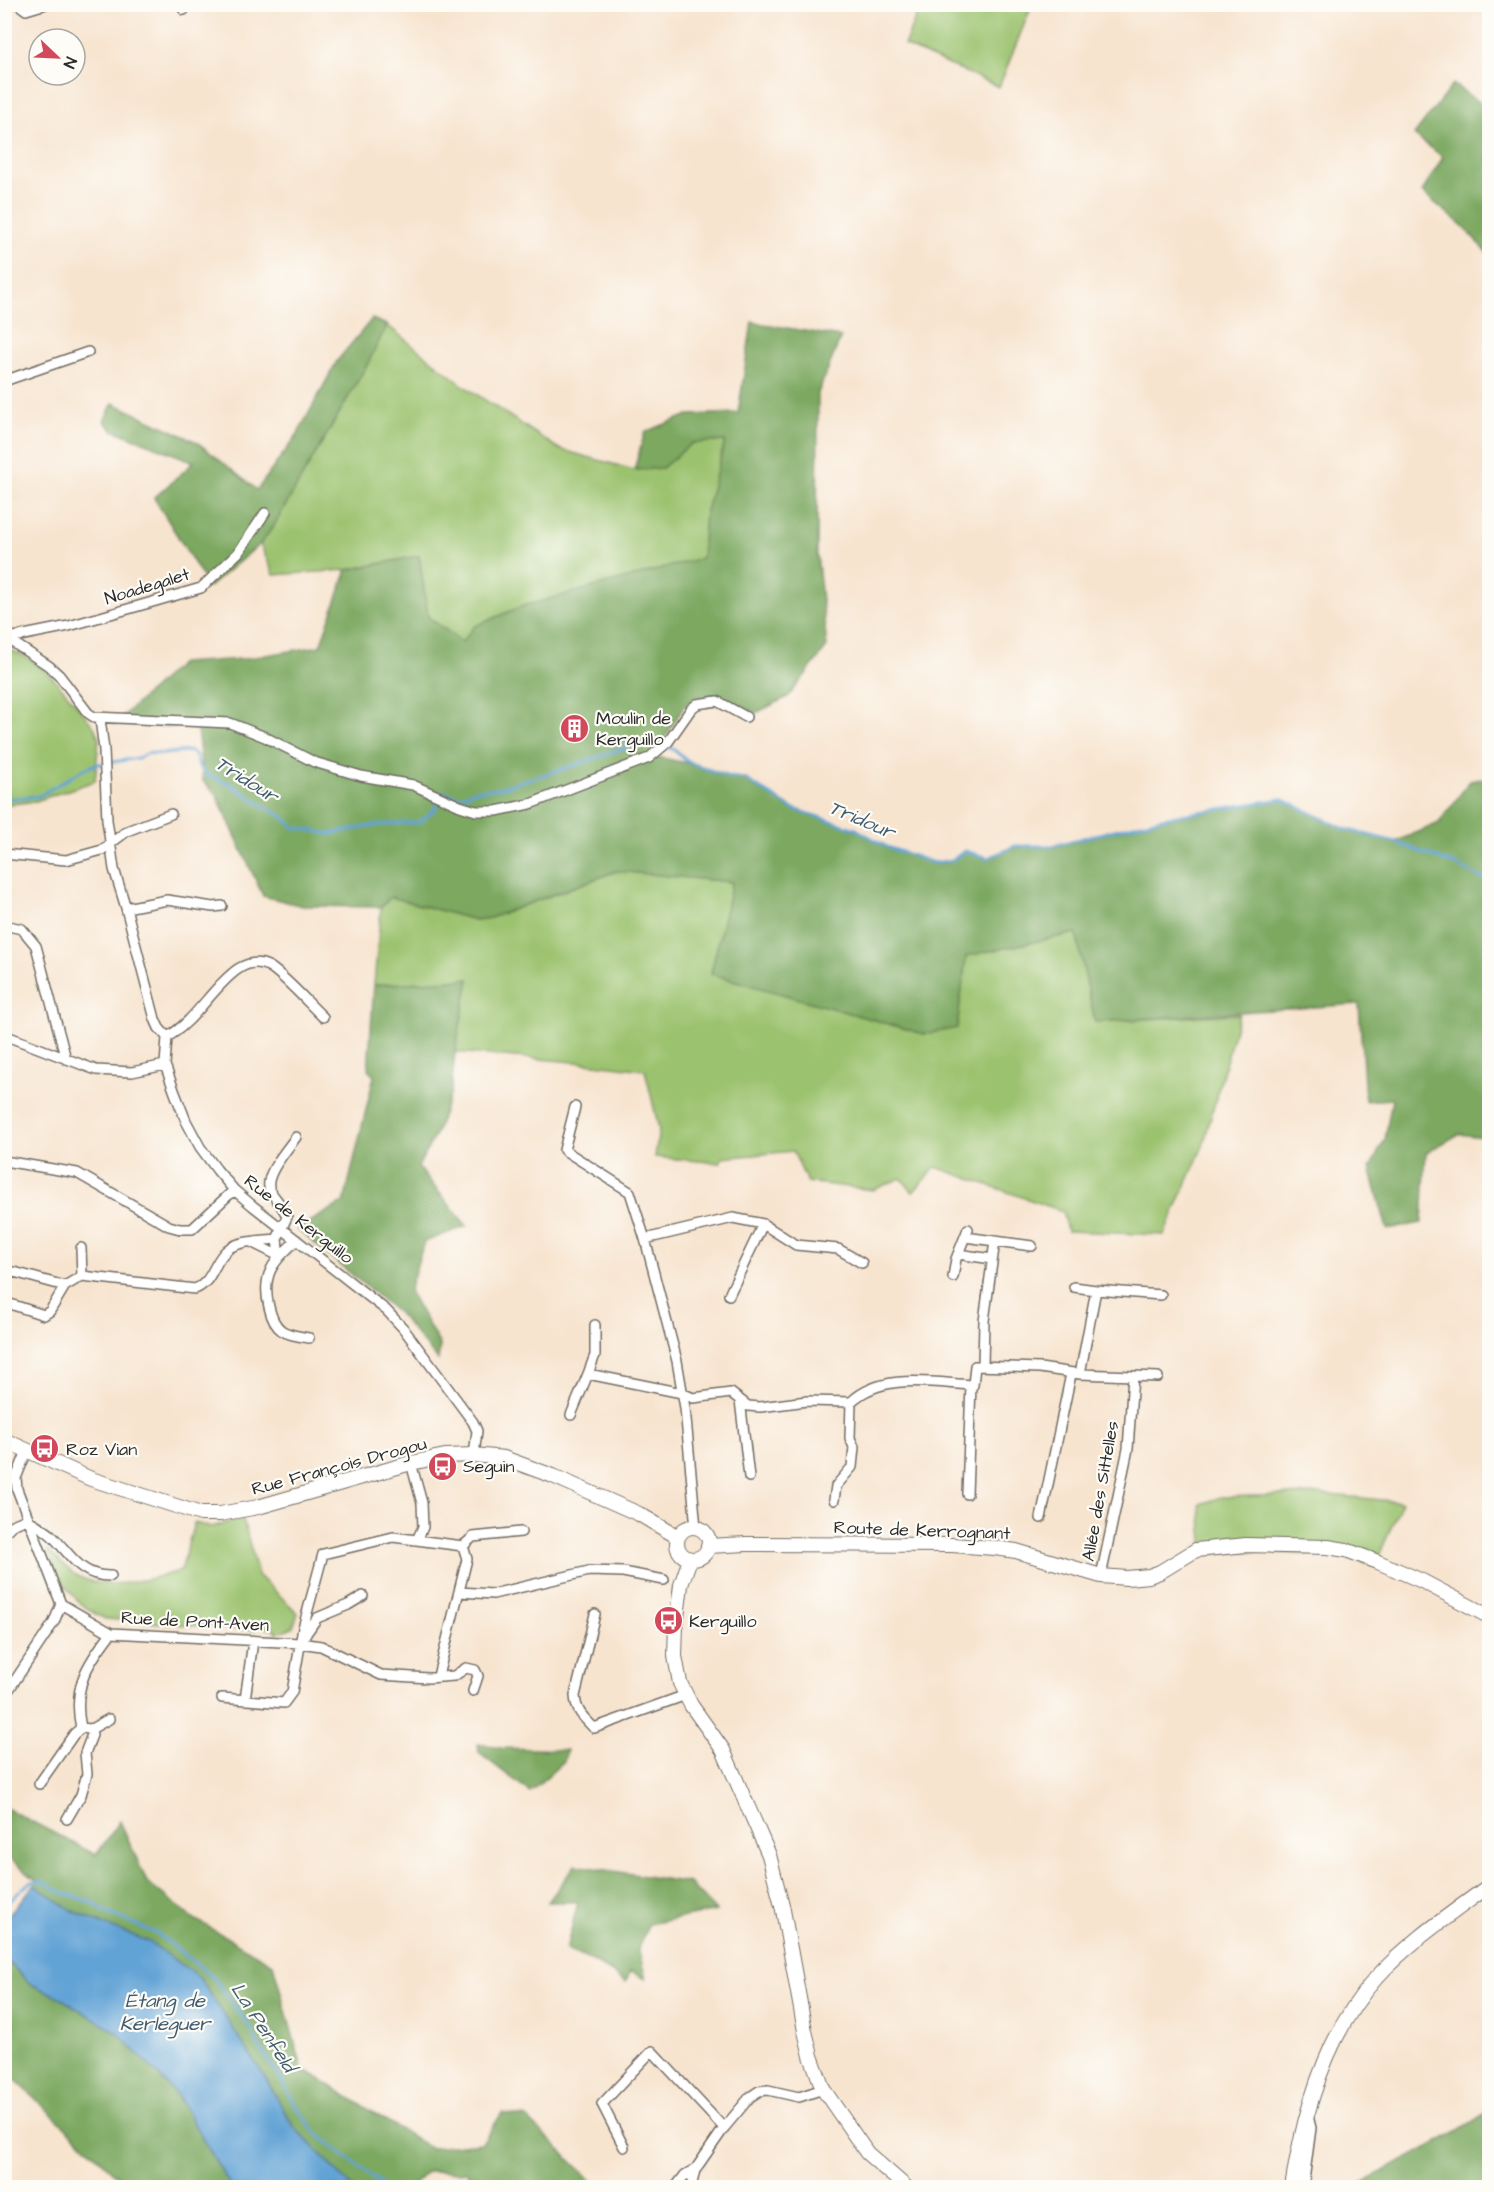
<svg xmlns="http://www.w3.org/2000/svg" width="1494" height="2192" font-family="'Architects Daughter',sans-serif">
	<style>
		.green { fill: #9bc26e; stroke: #63764c; stroke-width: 1.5 }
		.forest { fill: #7ca861; stroke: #546a46; stroke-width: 1.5 }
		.water { fill: #62a3d5; stroke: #466780; stroke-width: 1.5 }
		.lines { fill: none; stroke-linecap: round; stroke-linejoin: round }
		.stream { stroke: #62a3d5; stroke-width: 3 }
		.street-casing { stroke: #726c64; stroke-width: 12 }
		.secondary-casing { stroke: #726c64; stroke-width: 16 }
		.street { stroke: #fff; stroke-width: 9 }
		.secondary { stroke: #fff; stroke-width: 14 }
		.labels { text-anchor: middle; stroke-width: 4.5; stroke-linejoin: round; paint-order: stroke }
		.street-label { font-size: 18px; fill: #2b2b2b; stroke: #fdfcf7 }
		.poi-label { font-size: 18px; fill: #2b2b2b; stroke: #fdfcf7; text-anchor: start }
		.water-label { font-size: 20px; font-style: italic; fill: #415b6f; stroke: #fdfcf7 }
	</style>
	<rect width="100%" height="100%" fill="#fdfcf7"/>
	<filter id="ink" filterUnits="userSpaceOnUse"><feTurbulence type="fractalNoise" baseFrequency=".0167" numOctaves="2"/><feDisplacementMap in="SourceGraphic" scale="12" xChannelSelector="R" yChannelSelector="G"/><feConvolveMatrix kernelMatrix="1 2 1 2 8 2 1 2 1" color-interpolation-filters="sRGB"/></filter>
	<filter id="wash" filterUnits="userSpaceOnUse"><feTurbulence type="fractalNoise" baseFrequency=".008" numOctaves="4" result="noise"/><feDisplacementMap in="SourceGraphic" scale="24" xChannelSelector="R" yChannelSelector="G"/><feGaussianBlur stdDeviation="1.35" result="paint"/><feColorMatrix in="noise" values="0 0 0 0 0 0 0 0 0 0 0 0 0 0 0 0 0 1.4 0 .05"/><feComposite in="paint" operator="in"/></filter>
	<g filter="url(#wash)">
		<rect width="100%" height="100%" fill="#f7e4cf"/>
		<path class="green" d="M921,5H1032L999,87L904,45Z
			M387,325L464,386L559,449L634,470L662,468L692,443L726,441L705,515L702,558L520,607L475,626L462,642L428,617L419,556L347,570L274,575L260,544L273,527L367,365Z
			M4,650C38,651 75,703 94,727L99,738L95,781L36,801L5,805Z
			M617,871L733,882L711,974L924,1034L957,1027L966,956L1076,933L1095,1022L1239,1014L1203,1146L1164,1235L1067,1231L1062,1211L936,1167L913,1192L901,1178L873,1190L807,1182L793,1151L722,1158L720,1163L655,1157L659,1129L645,1070L586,1063L455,1052L469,979L374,985L381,907L391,897L475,920L490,918Z
			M1320,1494L1402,1502L1375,1565L1344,1556L1250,1551L1204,1554L1200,1504L1221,1497Z
			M243,1519L258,1575L298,1613L293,1627L276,1634V1629L258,1627L255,1630L106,1619C76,1608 58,1578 47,1549C57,1558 67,1570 79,1577C109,1592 150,1578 181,1571L194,1523L211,1527Z"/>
		<path class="forest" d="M1453,84L1489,109V255L1464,227L1422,192L1443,157L1414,135Z
			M372,319L387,325L367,365L273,527L260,544L209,587L154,498L194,462L113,430L104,421L113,403L197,442L257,490L297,435L337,361Z
			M752,322L841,337L818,393L817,554L827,647L788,697L756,713L717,696L697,697L684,706L666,736L653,749L658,757L701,766L729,777L745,779L791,808L856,829L887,847L934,863L952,860L965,851L988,858L1015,846H1052L1162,818L1282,799L1345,829L1395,842L1439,823L1470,781L1489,778V1138L1459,1134L1426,1153L1422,1223L1387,1229L1370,1168L1385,1139L1392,1099L1365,1101L1359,1004L1095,1022L1076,933L966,956L957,1028L924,1034L711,974L732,882L616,871L490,918L475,920L391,897L381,907L303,906L263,896L216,794L203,781L197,728L114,724L181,663L243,659L320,646L347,570L419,556L428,617L462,642L475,626L520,607L702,558L705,515L725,441L692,443L662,468L634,470L645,432L688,415L738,413Z
			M469,979L455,1052L451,1092L437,1131L418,1167L467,1226L424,1242L409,1291L440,1345L438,1360L398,1313L297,1229L344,1202L374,1076L368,1070L374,985Z
			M478,1744L501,1748L567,1750L564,1761L530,1792L479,1753Z
			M4,1807L96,1855L120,1821L147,1882L193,1918L273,1964L302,2068L430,2148L482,2143L502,2113L527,2118L598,2187H473L467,2172L428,2171L411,2187H352L293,2126L264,2076L199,1977L107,1926L71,1910L34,1885L36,1880L9,1858L5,1852Z
			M575,1865L689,1883L716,1911L649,1924L638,1948L646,1979L630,1971L626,1982L595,1962L566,1950L578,1902H548Z
			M4,1959L31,1984L57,1996L117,2032L177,2095L231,2187H129L5,2070Z
			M1489,2111V2187H1355L1458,2131Z"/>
		<path class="water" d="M34,1885L71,1910L107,1926L148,1941L199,1977L264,2076L293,2126L352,2187H231L177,2095L117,2032L57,1996L31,1984L5,1959V1920Z"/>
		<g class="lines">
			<path class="stream" d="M666,747L673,749L688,762L729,777L745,779L791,808L856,829L887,847L934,863L952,860L965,851L988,858L1015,846H1052L1162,818L1282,799L1345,829L1395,842L1456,865L1490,882
				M443,792L460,797L473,791L499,788L566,768L635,744L660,746
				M4,799L39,796L84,769L94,765L138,758L148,753L163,754L189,751L195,755L200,768L206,774L230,784L265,807L282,816L294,827L330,834L376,825L420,822L436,808L439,800
				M4,1906L30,1882L43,1881L59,1891L93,1903L106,1912L158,1934L212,1976L250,2027L260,2049L278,2074L295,2104L316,2133L386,2188
				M4,1909L12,1917"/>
		</g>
	</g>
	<g filter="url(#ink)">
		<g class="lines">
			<defs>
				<path id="street" d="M18,4L26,10L46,4
					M180,4L184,10
					M4,381L88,352
					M4,598L6,638
					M6,638L49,666L59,675L88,713L94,717L230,723L265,737L314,762L361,776L413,785L460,806L476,811H496L530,804L649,758L668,742L691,709L697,704L717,701L746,717
					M4,639L69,626L201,588L238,553L265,513
					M100,719L104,750L107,820L114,869L126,908L155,1019L159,1028L167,1037L165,1065L175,1093L186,1121L200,1147L217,1170L234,1190L253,1206L386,1310L403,1328L473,1422L477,1431L474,1455
					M4,854L66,860L102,850L127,831L171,814
					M126,908L167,900L213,907L222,906
					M4,925L22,929L36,946L66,1059
					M4,1035L96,1070L132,1072L165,1065
					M167,1037C196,1021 212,987 238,969C247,963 258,961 268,966C281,972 311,1006 323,1017
					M575,1107L564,1150L630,1192L645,1239L677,1361L685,1408L696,1528
					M4,1161L77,1173L169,1226L180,1229H192L234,1190
					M965,1237L1032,1246
					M645,1239L733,1218L763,1224L796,1245L838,1249L862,1263
					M297,1240C273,1261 261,1275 269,1307C275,1333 285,1334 309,1338
					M251,1242L279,1256
					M81,1248L82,1276
					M958,1254L992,1259
					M279,1256L277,1239L287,1217C284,1207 277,1201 271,1192C261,1178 287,1150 296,1137
					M953,1277L956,1259L968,1229
					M4,1281L6,1275L14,1272L65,1286
					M1074,1287L1096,1290
					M729,1295L763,1224
					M4,1302L44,1315L50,1311L65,1286L82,1276L195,1289C213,1282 213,1262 227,1250C238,1240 262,1241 277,1239
					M983,1366L984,1321L995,1241
					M588,1374L595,1355V1325
					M1080,1374L1096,1290L1161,1295
					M1133,1376L1158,1377
					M740,1400L749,1477
					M571,1415L588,1374L682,1393L693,1398L731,1393L748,1406L760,1407L807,1401L851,1402C882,1372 933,1383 973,1385L975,1366L1040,1368L1080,1374L1133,1376L1128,1449L1101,1576
					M411,1463L422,1503L423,1527L417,1540
					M967,1494L971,1385
					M834,1500L836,1486L852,1467L854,1447L850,1438L851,1402
					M1041,1518L1071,1374
					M4,1533L12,1525L27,1519C35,1524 44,1529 51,1535C71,1554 80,1577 111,1576
					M463,1546L473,1537L521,1532
					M459,1592L493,1594L589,1571L623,1572L664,1580
					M61,1604L111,1633L300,1643L321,1646L381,1675L428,1678L454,1676L466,1668L475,1670L478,1676L473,1691
					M595,1614L575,1696C576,1711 583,1717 594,1728L686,1695
					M303,1638L317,1618L348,1605L363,1596
					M438,1676L467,1559L463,1546
					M4,1697L54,1622L61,1604L17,1489L16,1478L27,1451
					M222,1698L284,1703L292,1692L303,1628L323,1554L393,1537L463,1546
					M245,1700L253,1641
					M81,1728C72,1687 87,1664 111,1633
					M91,1729L109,1719
					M39,1784L74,1734L81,1728L91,1729L92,1735L85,1753L87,1774L81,1795L67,1819
					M624,2147L602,2104L652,2051L724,2128
					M675,2188L685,2175L697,2168
					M691,2188L695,2170L724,2128L750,2097L759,2091L768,2090L799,2097L823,2089
					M1303,2188L1311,2128L1308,2116"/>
				<path id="secondary" d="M4,1440L91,1479L201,1514H220L258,1507L411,1463L445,1456L474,1455L504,1458L553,1476L639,1514L678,1537
					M677 1543a16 16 0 1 1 32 0a16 16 0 1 1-32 0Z
					M708,1546L746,1544L952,1545L995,1548L1016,1551L1101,1576L1127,1578L1149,1576L1160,1572L1196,1550L1246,1545L1328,1547L1346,1550L1378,1562L1422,1581L1490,1617
					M690,1559L681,1585L676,1625L675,1656L680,1683L691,1705L723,1750L769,1855L783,1910L805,2031L811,2056L823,2089L867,2153L907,2188
					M1292,2188C1303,2114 1325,2035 1376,1978C1409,1942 1451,1914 1490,1885"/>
			</defs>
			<use href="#street" class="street-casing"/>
			<use href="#secondary" class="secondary-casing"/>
			<use href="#street" class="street"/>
			<use href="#secondary" class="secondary"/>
		</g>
	</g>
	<defs>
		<symbol id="building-disc" viewBox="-11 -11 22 22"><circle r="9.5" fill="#d1495b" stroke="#fdfcf7"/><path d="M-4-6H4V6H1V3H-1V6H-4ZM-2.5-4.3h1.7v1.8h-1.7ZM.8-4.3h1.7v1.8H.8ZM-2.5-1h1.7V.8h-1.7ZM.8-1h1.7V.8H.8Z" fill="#fff"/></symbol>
		<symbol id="bus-disc" viewBox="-11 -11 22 22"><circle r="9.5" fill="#d1495b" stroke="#fdfcf7"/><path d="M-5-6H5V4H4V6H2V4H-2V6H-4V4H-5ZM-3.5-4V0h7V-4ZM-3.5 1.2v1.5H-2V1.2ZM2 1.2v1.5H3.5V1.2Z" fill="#fff"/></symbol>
	</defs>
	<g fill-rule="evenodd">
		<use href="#building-disc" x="558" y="712" width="33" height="33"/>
		<use href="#bus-disc" x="28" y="1432" width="33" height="33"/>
		<use href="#bus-disc" x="426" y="1450" width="33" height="33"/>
		<use href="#bus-disc" x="652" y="1604" width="33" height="33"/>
	</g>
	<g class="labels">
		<g class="street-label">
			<text transform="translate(147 586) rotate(-17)" y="6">Noadegalet</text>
			<text transform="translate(299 1219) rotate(38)" y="6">Rue de Kerguillo</text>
			<text transform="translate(339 1466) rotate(-15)" y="6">Rue François Drogou</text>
			<text transform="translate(1100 1491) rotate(-80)" y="6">Allée des Sittelles</text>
			<text transform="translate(922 1530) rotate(2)" y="6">Route de Kerrognant</text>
			<text transform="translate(195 1621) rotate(3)" y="6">Rue de Pont-Aven</text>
		</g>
		<g class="poi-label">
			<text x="596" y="724">Moulin de<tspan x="596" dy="21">Kerguillo</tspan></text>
			<text x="66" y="1455">Roz Vian</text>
			<text x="463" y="1472">Seguin</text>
			<text x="689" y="1627">Kerguillo</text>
		</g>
		<g class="water-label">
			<text transform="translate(247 779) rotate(32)" y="7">Tridour</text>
			<text transform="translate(862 819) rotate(23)" y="7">Tridour</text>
			<text x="165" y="2007">Étang de<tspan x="165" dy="23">Kerleguer</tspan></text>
			<text transform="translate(264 2027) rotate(57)" y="7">La Penfeld</text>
		</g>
	</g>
	<rect width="1494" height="2192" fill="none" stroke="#fdfcf7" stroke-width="24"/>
	<g transform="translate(57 57) rotate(113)"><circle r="28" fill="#fdfcf7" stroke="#a9a8a5" stroke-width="1.5"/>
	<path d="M0-4.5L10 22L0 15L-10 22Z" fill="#d1495b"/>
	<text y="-9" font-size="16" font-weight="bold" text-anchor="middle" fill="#2b2b2b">N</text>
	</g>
</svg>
